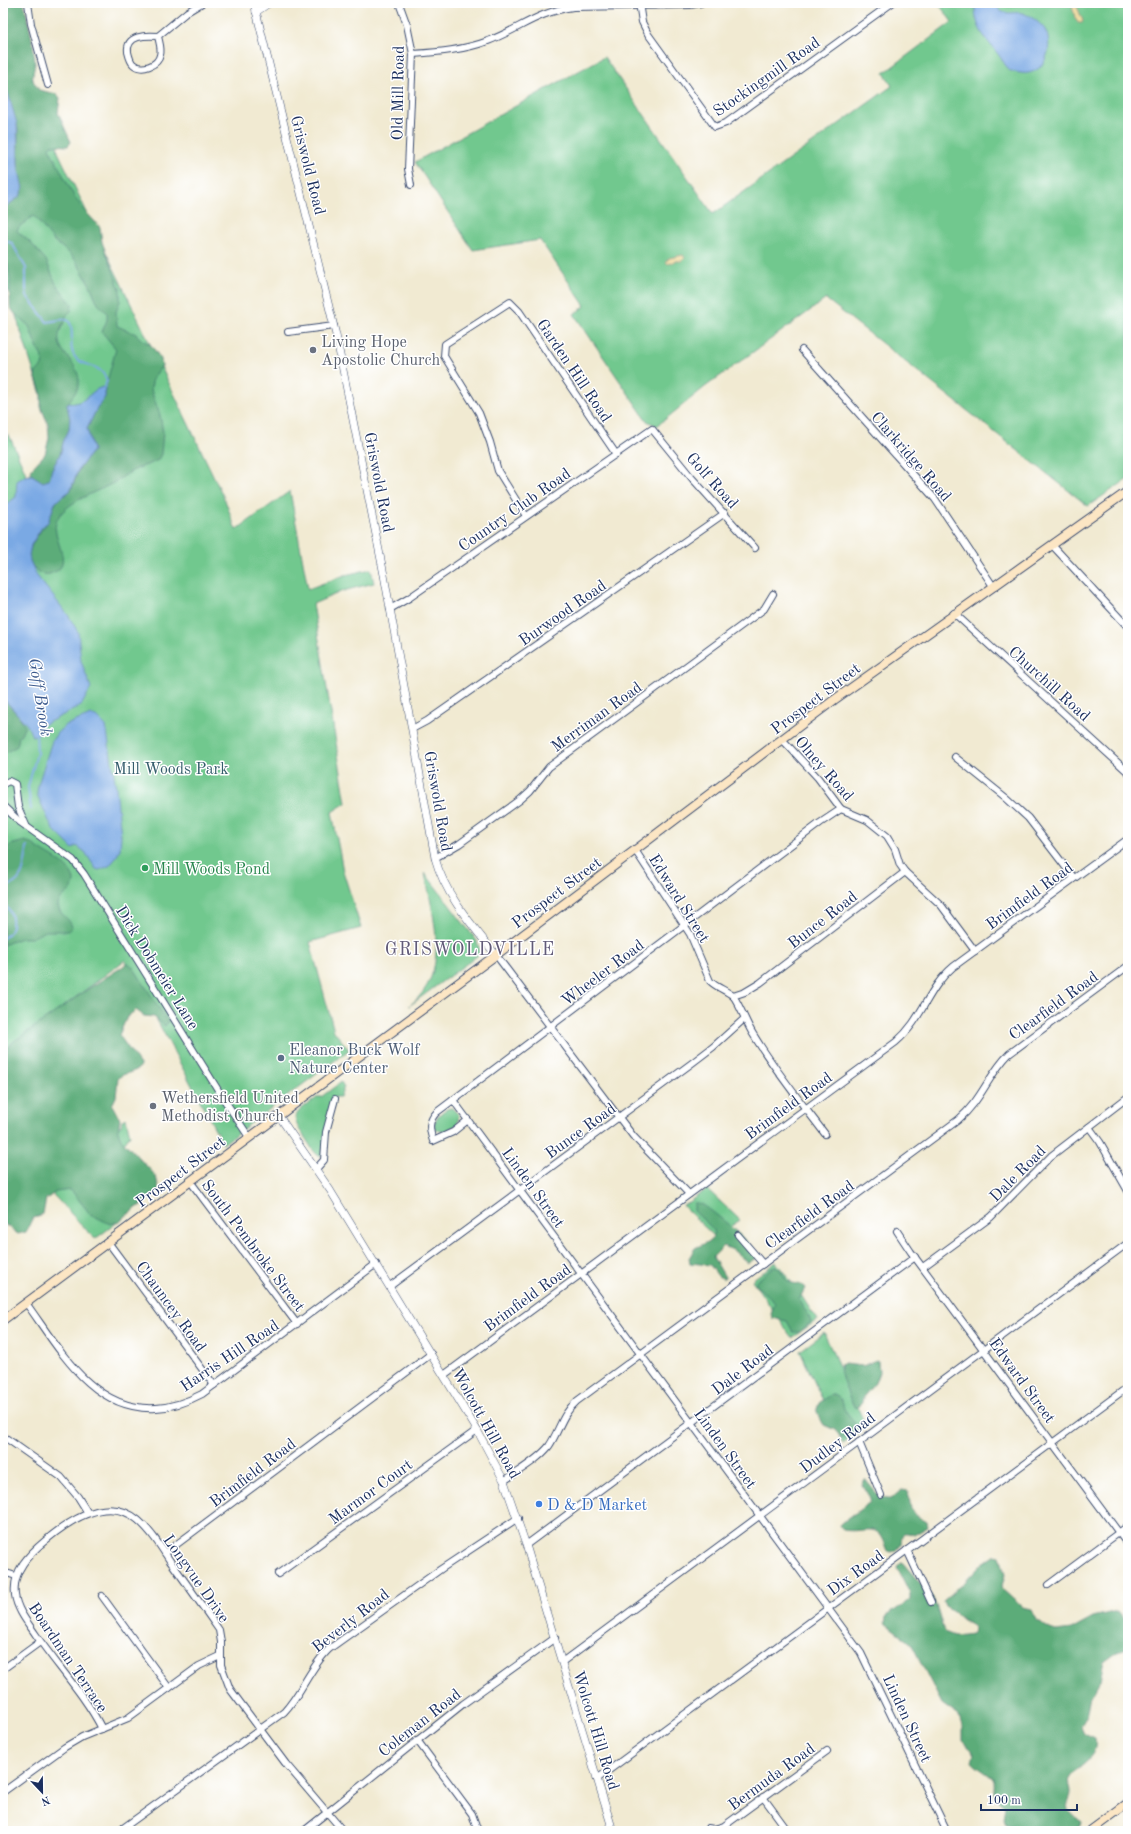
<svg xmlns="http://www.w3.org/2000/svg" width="1131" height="1834" font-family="'Old Standard TT',serif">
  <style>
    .green { fill: #71c88e; stroke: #467c76 }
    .forest { fill: #5cac79; stroke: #3c6e6c }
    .sand { fill: #eeda9e; stroke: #84847e }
    .water { fill: #7aa9e4; stroke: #4a6ca1 }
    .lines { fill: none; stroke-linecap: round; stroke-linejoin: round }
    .stream { stroke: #7aa9e4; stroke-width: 2 }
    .minor-casing { stroke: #3b4b6f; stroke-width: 8 }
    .tertiary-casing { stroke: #3b4b6f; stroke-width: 8 }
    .secondary-casing { stroke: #3b4b6f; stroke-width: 10 }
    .minor { stroke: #fff; stroke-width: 6 }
    .tertiary { stroke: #fff; stroke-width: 7 }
    .secondary { stroke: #fce6c4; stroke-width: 8 }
    .worship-dot { fill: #6b7280; stroke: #fff; stroke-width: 1.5 }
    .leisure-dot { fill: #2e9e5b; stroke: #fff; stroke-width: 1.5 }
    .service-dot { fill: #5c6f8a; stroke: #fff; stroke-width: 1.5 }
    .shop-dot { fill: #3f7fe0; stroke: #fff; stroke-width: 1.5 }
    .labels { text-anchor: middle; stroke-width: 3; stroke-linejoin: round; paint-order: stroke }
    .street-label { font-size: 16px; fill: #1b2f5e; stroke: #fff }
    .worship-label { font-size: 16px; fill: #5b616d; stroke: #fff; text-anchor: start }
    .park-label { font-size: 16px; fill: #355d6c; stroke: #fff }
    .leisure-label { font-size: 16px; fill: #27864d; stroke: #fff; text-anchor: start }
    .service-label { font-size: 16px; fill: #4e5e75; stroke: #fff; text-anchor: start }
    .shop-label { font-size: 16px; fill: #366cbe; stroke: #fff; text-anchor: start }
    .water-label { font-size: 17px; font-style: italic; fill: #3c5a8d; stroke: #fff }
    .quarter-label { font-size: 18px; letter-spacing: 1px; fill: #615b78; stroke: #fff }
  </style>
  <rect width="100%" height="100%" fill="#fff"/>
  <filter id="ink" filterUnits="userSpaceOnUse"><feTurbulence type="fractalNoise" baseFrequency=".025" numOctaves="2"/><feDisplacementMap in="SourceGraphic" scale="8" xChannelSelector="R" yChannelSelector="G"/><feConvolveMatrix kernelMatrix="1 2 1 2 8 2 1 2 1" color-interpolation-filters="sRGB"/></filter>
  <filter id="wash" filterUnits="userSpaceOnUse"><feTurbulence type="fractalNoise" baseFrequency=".012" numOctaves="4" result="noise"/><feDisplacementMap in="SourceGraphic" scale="16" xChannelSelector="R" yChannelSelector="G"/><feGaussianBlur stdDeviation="0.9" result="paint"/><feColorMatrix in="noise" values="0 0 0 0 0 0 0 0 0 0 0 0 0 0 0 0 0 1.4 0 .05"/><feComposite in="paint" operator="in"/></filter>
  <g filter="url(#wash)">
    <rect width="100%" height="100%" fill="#f1ead2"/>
    <!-- green -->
    <g class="green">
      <polygon points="3,3 22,3 34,86 35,89 50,97 58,152 225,500 236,530 290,491 308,589 345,575 371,569 374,583 343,591 313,604 346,803 332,812 343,871 361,928 310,942 334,1031 349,1050 223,1144 125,960 31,1031 154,1195 95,1239 20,1160 3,1165 3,437 9,435 27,476 62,461 3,275"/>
      <polygon points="938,3 1128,3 1128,479 1088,506 826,299 705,387 657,426 647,421 574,314 585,306 540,240 473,250 415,162 604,57 713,214 892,86 884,73 952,22"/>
      <path d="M425 873 477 941 480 951 477 956 409 1006C452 973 433 918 425 873Z"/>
      <path d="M341 1082 344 1087 340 1097H335L322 1156H319C313 1152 310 1145 306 1139 287 1114 296 1113 318 1097H321Z"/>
      <path d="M452 1108 459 1115 457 1125 444 1132 435 1129 434 1124C437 1116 444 1108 452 1108Z"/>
      <polygon points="126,1118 130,1135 124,1143 119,1139 116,1127 121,1126 122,1120"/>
      <polygon points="707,1189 740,1220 715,1237 683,1206"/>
      <polygon points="776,1262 801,1295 817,1320 792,1338 752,1280"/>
      <polygon points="824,1333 866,1426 843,1444 800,1351"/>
    </g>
    <!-- forest -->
    <g class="forest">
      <path d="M3 3H24L33 44 35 64 32 79 39 90 57 94 60 98 58 113 71 142 68 146 51 145 49 148 73 194 84 210 100 227 102 242 120 289V301L116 312 117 326 136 334 142 340 151 345 161 359 162 366 153 378 151 388 152 393 160 415 163 432 161 454 158 460C152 464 145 465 139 468 130 471 123 477 115 482 98 492 63 502 56 522 51 539 76 565 52 573 46 576 40 574 36 570 19 555 38 535 47 523 52 516 52 507 57 501 61 496 67 495 71 490 75 484 75 476 79 470 83 463 88 457 93 450L87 429 96 410 105 397 106 385 116 349 102 332 107 320V313L98 304 90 285 76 261 69 253 54 241 35 217 33 216 19 227 17 231 30 242 46 260 56 284 72 304 71 311 66 316V320C44 350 78 355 79 381 79 391 71 397 67 405L70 419 69 430 64 440 60 455 52 469 51 478 46 482C40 482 34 479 31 472L32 468 45 454 49 438 48 424 41 407V391L35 376 36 372 42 366 43 359 35 343 29 326 15 314 10 307V278L8 265 3 252V209L20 196 23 189 18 166V129L3 76Z"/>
      <polygon points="3,698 19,716 25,727 19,737 17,746 3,754"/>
      <path d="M25 841C33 843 37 848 44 852 54 858 79 871 73 886 70 894 60 895 58 905 60 917 69 916 72 927L68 931H46L31 938H21L3 945V853L10 845Z"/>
      <path d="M128 963 133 967 168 1022 165 1026 154 1017 144 1016 136 1010 127 1017 119 1035 141 1066C136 1073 125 1072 118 1078L116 1097 112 1105 120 1119 118 1131 121 1139 156 1176 159 1190 118 1222 110 1224 90 1214 71 1190 56 1192 46 1199 43 1214 32 1219 26 1232 18 1234 3 1223V1051L13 1042 91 987Z"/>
      <path d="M694 1203C698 1203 700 1203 703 1205 713 1211 757 1247 758 1257L748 1263 733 1250 724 1246 713 1257 725 1277 724 1279 718 1276 710 1265 690 1263 689 1258 695 1248 710 1241 715 1233 713 1229 694 1211Z"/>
      <path d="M775 1267C783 1269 782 1276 788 1281 793 1285 801 1282 805 1288L799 1300 808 1314 811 1322 800 1332H793L787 1321 772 1318 771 1314 775 1303 756 1285V1281C764 1277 767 1269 775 1267Z"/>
      <path d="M876 1360 878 1361 879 1372 875 1383 864 1396 861 1405 855 1408C850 1401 839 1374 840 1365L844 1364 863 1366Z"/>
      <path d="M831 1394C848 1400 839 1404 848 1415 851 1420 856 1423 859 1428L857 1431 845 1439 840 1436 835 1430 824 1425 816 1412 819 1403Z"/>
      <path d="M865 1479C869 1484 883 1504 892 1498 895 1496 898 1492 902 1490L908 1491 911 1509 917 1516 927 1522 928 1527 914 1535C901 1530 902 1534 901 1545L896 1551 891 1552 887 1550C879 1519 865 1534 843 1530L840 1525 842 1523 870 1502V1498L862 1485Z"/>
      <path d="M995 1555 1000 1556 1005 1574 1002 1586 1003 1590 1022 1607 1031 1609 1036 1620 1050 1629 1056 1631 1071 1629 1093 1617 1117 1611 1128 1625V1648L1115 1653 1104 1661 1100 1680 1089 1700 1086 1717 1081 1726 1084 1733 1095 1738C1099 1760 1077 1763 1068 1781 1069 1785 1071 1789 1071 1793 1071 1802 1063 1805 1071 1814 1074 1818 1079 1818 1081 1822L1080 1826C1068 1834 1048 1833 1036 1828L1026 1831 1005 1825 1003 1819 1005 1807 994 1797C993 1792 995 1786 994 1781 993 1776 977 1768 972 1762L974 1754 972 1749 962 1740V1726L959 1716 942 1704 911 1643 885 1623 886 1617 910 1599V1593L897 1568 898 1565 902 1562 933 1598 938 1611 944 1632 955 1636 972 1634 975 1629C972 1624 968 1624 964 1621 957 1615 953 1611 945 1607L943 1602 949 1597 957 1587 963 1584 983 1563Z"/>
    </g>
    <!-- sand -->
    <g class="sand">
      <polygon points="1076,4 1083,21 1082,23 1078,23 1075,18 1072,6"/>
      <polygon points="683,255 685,258 682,261 676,261 668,264 666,262 669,258"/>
    </g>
    <!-- water -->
    <g class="water">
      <path d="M975 3H997L999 10C1006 15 1013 12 1022 13 1029 15 1036 20 1041 25 1054 36 1050 66 1032 72 1025 75 1015 72 1008 70 995 43 974 37 975 3Z"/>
      <polygon points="3,76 17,124 18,166 23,189 20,196 3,209"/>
      <path d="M103 387 105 388V397L96 410 87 429 93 450 78 470 70 491 60 498 55 503 48 522 42 527 31 545 29 555 30 561 37 576 68 615 78 632 81 661 91 688 81 706 41 726 39 729 41 733 32 736 27 725 3 698V507L16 497 17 481 25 476 32 475 43 482 49 480 52 469 60 455 64 440 69 430 70 419 67 404C71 403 75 404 79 402 90 398 91 390 103 387Z"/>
      <polygon points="91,715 98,718 106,726 116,788 121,836 120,849 116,858 109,866 99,870 96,869 85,852 77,846 73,849 53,829 49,821 37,794 38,785 52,741 57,733 66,725"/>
    </g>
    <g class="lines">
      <!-- stream -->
      <g class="stream">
        <path d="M3 240 12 243 26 268V289L27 296 47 322 65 319 69 321C76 332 67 347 75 357 84 369 101 362 107 381L104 388"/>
        <polyline points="31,809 28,787 37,753 36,733"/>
        <path d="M3 886C24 887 25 863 27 847"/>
        <path d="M3 904C15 912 16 931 3 938"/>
      </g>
    </g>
  </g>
  <g filter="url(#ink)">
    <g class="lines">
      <!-- minor casing -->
      <g class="minor-casing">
        <g id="minor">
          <polyline points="28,3 31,24 48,85"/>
          <polyline points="399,3 407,25 413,54 408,169 411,185"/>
          <polyline points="639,3 642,22 648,34 715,127 726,123 892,3"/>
          <path d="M158 36C159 42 162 49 160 55 158 65 142 72 133 64 130 61 129 56 128 52 126 35 146 35 158 36L187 12 202 3"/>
          <path d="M413 54C439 52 464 50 488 41 520 29 537 12 573 7L690 5 701 3"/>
          <polyline points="288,332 334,326"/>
          <polyline points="802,350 935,499 993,586"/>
          <polyline points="3,419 3,423"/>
          <polyline points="526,516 498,471 490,442 479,413 444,356 445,344 510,302 519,311 616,454"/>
          <polyline points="1052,545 1128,627"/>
          <polyline points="390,609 409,598 652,429 691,477 755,548"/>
          <polyline points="954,613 1128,772"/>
          <polyline points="412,729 427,721 725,513"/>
          <polyline points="782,739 818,778 841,809 867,820 887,836 895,849 900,865 905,872 941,905 975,951"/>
          <polyline points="955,757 1005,797 1028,818 1074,878"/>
          <polyline points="3,784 9,781 15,784 18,807 26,825"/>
          <polyline points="3,806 20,822 73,860 84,874 223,1098 249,1137"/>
          <path d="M635 850 690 934 710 981C717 988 726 990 733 996 738 1001 747 1025 753 1034 774 1069 800 1101 825 1134"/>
          <polyline points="435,858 459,844 520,800 530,791 549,767 764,609 773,594"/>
          <polyline points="496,955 633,1136 689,1194"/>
          <polyline points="733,996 745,992 760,983 905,872"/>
          <polyline points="453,1100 861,1653 947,1831"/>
          <path d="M468 1120 453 1132 433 1141C429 1129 428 1121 437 1112L820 823 841 809"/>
          <polyline points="1089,1127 1100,1142 1128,1191"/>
          <polyline points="316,1169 324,1160 326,1132 335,1099"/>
          <polyline points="190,1181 297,1324"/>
          <polyline points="897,1231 911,1252 1128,1545"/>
          <polyline points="738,1235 763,1264"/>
          <polyline points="108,1242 214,1385"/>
          <polyline points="923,1267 991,1217 1051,1156 1128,1097"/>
          <polyline points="390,1286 692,1063 713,1047 744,1019"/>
          <path d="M26 1303C59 1348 92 1412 156 1408 173 1407 187 1402 202 1394L376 1264"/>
          <path d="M444 1375 896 1042C923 1019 927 989 953 967L1128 839"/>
          <polyline points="3,1436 61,1477 78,1497 88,1513"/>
          <polyline points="859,1442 881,1495"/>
          <path d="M504 1481C519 1470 538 1460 549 1446 560 1430 561 1415 577 1401L958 1120C982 1100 988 1075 1009 1054L1128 966"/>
          <polyline points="526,1545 915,1257"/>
          <polyline points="907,1550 931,1602"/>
          <polyline points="165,1553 431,1354"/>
          <polyline points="3,1572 16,1576"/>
          <polyline points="278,1574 477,1430"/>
          <polyline points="1048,1585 1128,1526"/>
          <polyline points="102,1596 169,1688"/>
          <polyline points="562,1662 1128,1243"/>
          <polyline points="3,1669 40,1642"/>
          <path d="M102 1729C85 1695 57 1666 36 1635 28 1623 17 1610 15 1595 12 1571 29 1554 46 1540 71 1519 109 1495 138 1520 151 1531 161 1547 170 1561 187 1584 203 1607 219 1630L221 1642V1665L230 1689 286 1764 343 1831"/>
          <polyline points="417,1740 472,1814 478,1831"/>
          <polyline points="597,1779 1128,1387"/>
          <polyline points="3,1792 65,1747 82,1737 128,1718 199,1666 220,1656"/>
          <polyline points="763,1797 788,1831"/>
          <polyline points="708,1828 714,1829 724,1826 827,1751"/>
          <path d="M119 1831 284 1712C302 1693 310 1667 329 1649L441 1569 518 1518"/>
          <polyline points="304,1831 463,1704 555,1638"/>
        </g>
      </g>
      <!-- tertiary casing -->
      <g class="tertiary-casing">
        <g id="tertiary">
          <path d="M254 3 336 335 384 575 435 858C445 895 472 925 496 955"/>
          <polyline points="256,12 269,3"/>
          <polyline points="279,1116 330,1190 477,1430 504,1481 526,1545 613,1831"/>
        </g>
      </g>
      <!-- secondary casing -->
      <g class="secondary-casing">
        <g id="secondary">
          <polyline points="3,1320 496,955 834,700 1128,491"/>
          <polyline points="1090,1831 1128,1803"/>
        </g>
      </g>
      <!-- minor -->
      <use href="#minor" class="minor"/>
      <!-- tertiary -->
      <use href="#tertiary" class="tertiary"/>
      <!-- secondary -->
      <use href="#secondary" class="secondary"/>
    </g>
  </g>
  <!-- markers -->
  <g class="worship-dot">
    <circle cx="313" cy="350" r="4"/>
    <circle cx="153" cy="1106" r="4"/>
  </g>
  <circle class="leisure-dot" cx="145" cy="868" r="4"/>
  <circle class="service-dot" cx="281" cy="1058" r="4"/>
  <circle class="shop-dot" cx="539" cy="1504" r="4"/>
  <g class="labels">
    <!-- street labels -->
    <g class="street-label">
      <text transform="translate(766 76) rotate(-35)" y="6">Stockingmill Road</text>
      <text transform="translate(397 93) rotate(-89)" y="6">Old Mill Road</text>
      <text transform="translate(309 165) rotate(76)" y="6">Griswold Road</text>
      <text transform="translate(575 370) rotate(56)" y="6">Garden Hill Road</text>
      <text transform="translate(912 456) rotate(49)" y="6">Clarkridge Road</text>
      <text transform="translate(713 480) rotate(48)" y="6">Golf Road</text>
      <text transform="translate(380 482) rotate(79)" y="6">Griswold Road</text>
      <text transform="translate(514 509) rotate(-35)" y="6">Country Club Road</text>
      <text transform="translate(562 612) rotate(-35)" y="6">Burwood Road</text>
      <text transform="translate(1050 683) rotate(42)" y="6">Churchill Road</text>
      <text transform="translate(815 698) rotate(-37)" y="6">Prospect Street</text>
      <text transform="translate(596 716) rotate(-36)" y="6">Merriman Road</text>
      <text transform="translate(825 768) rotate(49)" y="6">Olney Road</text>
      <text transform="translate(439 801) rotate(80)" y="6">Griswold Road</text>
      <text transform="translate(556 892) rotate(-37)" y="6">Prospect Street</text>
      <text transform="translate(1029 895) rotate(-36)" y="6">Brimfield Road</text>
      <text transform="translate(680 898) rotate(58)" y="6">Edward Street</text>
      <text transform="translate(822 919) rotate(-38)" y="6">Bunce Road</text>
      <text transform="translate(158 967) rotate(58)" y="6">Dick Dobmeier Lane</text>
      <text transform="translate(602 972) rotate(-37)" y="6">Wheeler Road</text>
      <text transform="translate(1053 1005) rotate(-36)" y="6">Clearfield Road</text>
      <text transform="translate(788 1105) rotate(-36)" y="6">Brimfield Road</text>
      <text transform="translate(580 1130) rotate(-36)" y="6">Bunce Road</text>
      <text transform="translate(180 1171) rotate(-37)" y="6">Prospect Street</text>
      <text transform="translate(1017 1173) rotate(-45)" y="6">Dale Road</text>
      <text transform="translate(534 1187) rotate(54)" y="6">Linden Street</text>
      <text transform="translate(809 1214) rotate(-36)" y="6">Clearfield Road</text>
      <text transform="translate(254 1245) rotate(53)" y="6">South Pembroke Street</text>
      <text transform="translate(527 1297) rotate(-36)" y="6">Brimfield Road</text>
      <text transform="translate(172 1306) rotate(54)" y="6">Chauncey Road</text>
      <text transform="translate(229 1355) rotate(-34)" y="6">Harris Hill Road</text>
      <text transform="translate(742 1369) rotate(-37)" y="6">Dale Road</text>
      <text transform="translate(1023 1380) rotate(54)" y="6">Edward Street</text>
      <text transform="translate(487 1423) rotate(61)" y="6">Wolcott Hill Road</text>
      <text transform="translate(837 1442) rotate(-37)" y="6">Dudley Road</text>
      <text transform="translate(726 1448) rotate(54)" y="6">Linden Street</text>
      <text transform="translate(252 1472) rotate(-37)" y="6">Brimfield Road</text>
      <text transform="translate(370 1491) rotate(-36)" y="6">Marmor Court</text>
      <text transform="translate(855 1572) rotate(-36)" y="6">Dix Road</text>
      <text transform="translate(197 1578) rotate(55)" y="6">Longvue Drive</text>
      <text transform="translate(350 1620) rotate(-38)" y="6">Beverly Road</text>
      <text transform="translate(69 1657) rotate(56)" y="6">Boardman Terrace</text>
      <text transform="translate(908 1718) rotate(65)" y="6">Linden Street</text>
      <text transform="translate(419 1722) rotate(-38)" y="6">Coleman Road</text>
      <text transform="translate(597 1730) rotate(73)" y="6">Wolcott Hill Road</text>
      <text transform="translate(771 1776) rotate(-36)" y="6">Bermuda Road</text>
    </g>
    <!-- worship labels -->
    <g class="worship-label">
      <text x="321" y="347">Living Hope<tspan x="321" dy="18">Apostolic Church</tspan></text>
      <text x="161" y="1103">Wethersfield United<tspan x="161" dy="18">Methodist Church</tspan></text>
    </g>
    <!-- park labels -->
    <g class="park-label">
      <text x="171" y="774">Mill Woods Park</text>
    </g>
    <!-- leisure labels -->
    <g class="leisure-label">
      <text x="153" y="874">Mill Woods Pond</text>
    </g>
    <!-- service labels -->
    <g class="service-label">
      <text x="289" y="1055">Eleanor Buck Wolf<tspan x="289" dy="18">Nature Center</tspan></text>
    </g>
    <!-- shop labels -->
    <g class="shop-label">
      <text x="547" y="1510">D &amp; D Market</text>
    </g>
    <!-- water labels -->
    <g class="water-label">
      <text transform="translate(41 697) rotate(81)" y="6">Goff Brook</text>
    </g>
    <!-- quarter labels -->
    <g class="quarter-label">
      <text x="470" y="955">GRISWOLDVILLE</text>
    </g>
  </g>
  <!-- margin -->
  <rect width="1131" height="1834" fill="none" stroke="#fff" stroke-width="16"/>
  <!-- north arrow -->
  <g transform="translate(42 1792) rotate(158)" stroke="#ffffff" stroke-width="3" paint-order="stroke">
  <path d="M0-3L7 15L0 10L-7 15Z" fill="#1b2f5e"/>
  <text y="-6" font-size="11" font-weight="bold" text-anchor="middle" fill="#1b2f5e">N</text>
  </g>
  <!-- scale -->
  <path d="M981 1804v6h96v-6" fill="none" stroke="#1b2f5e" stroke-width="2"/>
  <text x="987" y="1804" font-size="12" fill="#1b2f5e" stroke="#ffffff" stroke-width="3" paint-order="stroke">100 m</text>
</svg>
